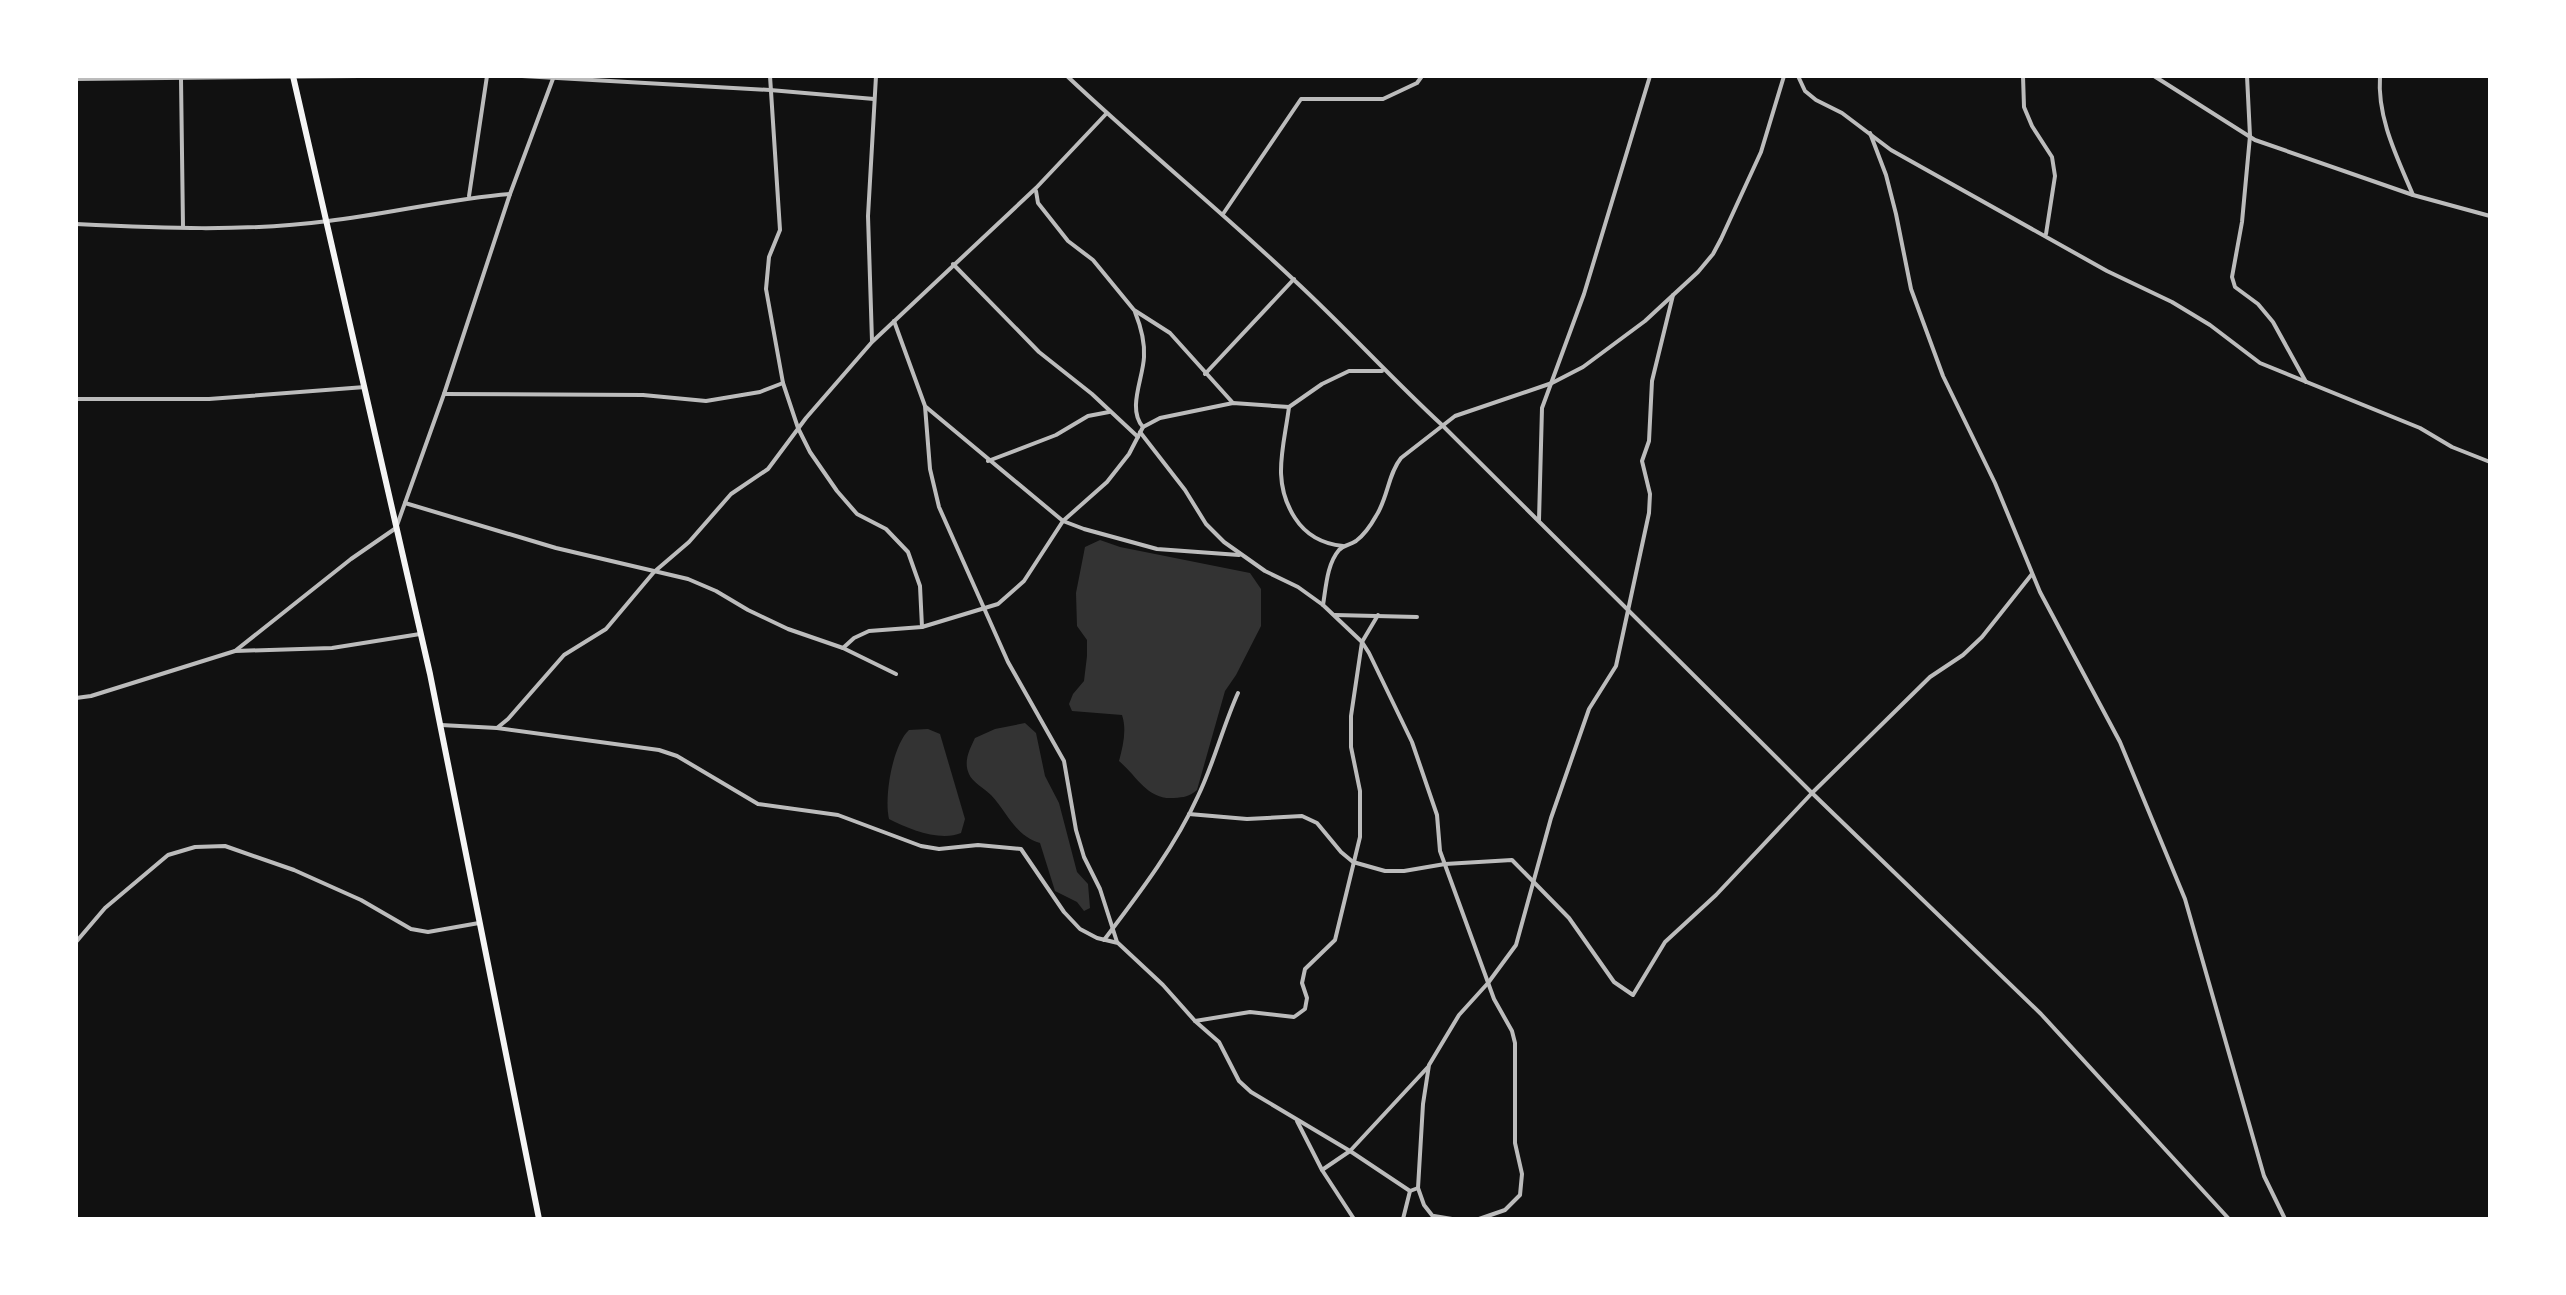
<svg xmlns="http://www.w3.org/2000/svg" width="2566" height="1295" font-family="'Varela Round',sans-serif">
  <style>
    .water { fill: #333 }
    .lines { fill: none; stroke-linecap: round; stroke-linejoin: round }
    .minor { stroke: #bcbcbc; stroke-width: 4 }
    .secondary { stroke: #f5f5f5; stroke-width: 6 }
  </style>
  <rect width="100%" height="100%" fill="#111"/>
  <!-- water -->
  <g class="water">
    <path d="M1100 540 1120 547 1250 573 1261 589V626L1236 675 1225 691 1197 790C1189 797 1184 797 1174 798 1147 800 1138 777 1119 761 1123 746 1127 730 1122 715L1072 711 1069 704 1073 694 1084 681 1087 656V640L1077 626 1076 593 1085 547Z"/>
    <path d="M1025 723 1036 733 1045 776 1059 803 1077 872 1088 884 1090 908 1084 911 1077 902 1055 891 1040 843C1015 836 1008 813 991 795 985 789 972 782 969 774 963 761 970 749 975 738L995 729Z"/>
    <path d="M928 729 940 734 965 819 961 833C940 842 909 829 889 819 884 798 892 746 909 730Z"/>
  </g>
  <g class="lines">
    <!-- minor -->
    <g class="minor">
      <polyline points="522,76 770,90 874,99"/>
      <polyline points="770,76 780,230 769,257 766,289 783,383 798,428 810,452 837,491 857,514 886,529 908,552 920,586 922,627"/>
      <path d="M1067 76C1141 146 1220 210 1294 280 1345 327 1391 378 1442 425L1812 793 2041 1014 2229 1219"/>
      <polyline points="1798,76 1805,91 1816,100 1842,113 1891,150 2107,271 2172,302 2210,325 2260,363 2420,428 2452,447 2490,462"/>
      <polyline points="2023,76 2024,107 2032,126 2052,157 2055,176 2046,234"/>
      <polyline points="2154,76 2255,140 2413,195 2490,216"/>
      <polyline points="2247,76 2250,136 2242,222 2232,277 2235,287 2258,304 2273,322 2306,382"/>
      <path d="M2380 76C2377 118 2397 157 2413 195"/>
      <polyline points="76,79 359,76"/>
      <polyline points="181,79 183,227"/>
      <polyline points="1870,133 1886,175 1896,214 1911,289 1943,376 1995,483 2040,592 2120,742 2185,899 2264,1176 2285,1219"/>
      <polyline points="1036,191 1038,203 1068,241 1093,260 1134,310 1170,333 1233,403"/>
      <polyline points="469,196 487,76"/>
      <polyline points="1223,214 1301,99 1383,99 1417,83 1422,76"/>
      <path d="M76 224C159 228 245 232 328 221 389 214 448 199 510 194"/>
      <polyline points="953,264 1039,352 1092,394 1138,437"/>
      <path d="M1135 312C1141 327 1145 341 1144 357 1143 379 1127 409 1143 427"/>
      <polyline points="894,321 925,406 930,469 939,507 1008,662 1064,761 1076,830 1084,857 1100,889 1117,942"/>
      <polyline points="872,341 868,216 876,76"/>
      <polyline points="1205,374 1294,279"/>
      <polyline points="444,394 643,395 706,401 760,392 783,383"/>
      <polyline points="76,399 209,399 365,387"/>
      <polyline points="926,407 1063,521 1084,529 1157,549 1239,555"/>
      <path d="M1289 407C1284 447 1271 481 1295 518 1306 535 1323 544 1343 546"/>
      <polyline points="1140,432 1185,490 1206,524 1224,542 1265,571 1298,587 1323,605 1362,642 1369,653 1412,742 1437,815 1440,851 1494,999 1512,1031 1515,1043 1515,1143 1522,1174 1520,1195 1505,1210 1479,1219"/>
      <polyline points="988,461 1056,435 1088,416 1109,412"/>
      <polyline points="405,503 556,548 688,579 716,591 748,610 788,629 843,648 896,674"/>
      <polyline points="1539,520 1542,408 1584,294 1650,76"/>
      <path d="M1323 605C1326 587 1327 564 1339 550 1344 545 1350 545 1356 541 1364 535 1371 525 1376 516 1388 498 1388 474 1401 458L1455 416 1552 383 1583 367 1645 321 1698 272 1713 254 1721 239 1761 152 1784 76"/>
      <polyline points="1335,615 1417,617"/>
      <polyline points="843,648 854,638 869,631 922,627 998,604 1024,581 1063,521 1107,482 1129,454 1143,427 1160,418 1233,403 1289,407 1322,384 1349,371 1382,371"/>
      <polyline points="235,651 351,559 396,528 444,394 510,194 554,76"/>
      <polyline points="76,698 91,696 235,651 332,648 420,634"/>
      <polyline points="441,725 497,728 659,750 677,756 758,804 838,815 921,846 939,849 978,845 1021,849 1064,912 1080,929 1097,938 1118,943 1163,985 1195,1021 1219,1042 1239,1081 1251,1092 1350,1151 1410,1191"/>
      <polyline points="497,728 508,719 564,655 606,629 654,572 689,542 731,494 768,469 806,418 872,342 1036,188 1106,114"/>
      <polyline points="1189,814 1247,819 1302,816 1317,823 1341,852 1353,862 1385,871 1404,871 1445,864 1512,860 1569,918 1614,982 1633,995 1665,942 1716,895 1812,793 1930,677 1963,655 1982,637 2032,574"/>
      <path d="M1104 940C1138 895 1175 847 1198 796 1214 763 1223 726 1238 693"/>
      <polyline points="76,942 105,908 168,855 195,847 225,846 294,870 361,900 411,929 428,932 479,923"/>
      <polyline points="1195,1021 1250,1012 1294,1017 1305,1009 1307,998 1302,983 1305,969 1335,940 1360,837 1360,791 1351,747 1351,716 1362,642 1378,615"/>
      <polyline points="1297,1121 1322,1170 1354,1219"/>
      <polyline points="1322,1170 1350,1151 1428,1067"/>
      <polyline points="1434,1216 1452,1219"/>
      <polyline points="1403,1219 1410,1191 1418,1188"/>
      <polyline points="1435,1219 1424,1205 1418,1188 1423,1104 1429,1065 1459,1015 1488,983 1516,945 1551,818 1589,709 1616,666 1649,513 1650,494 1642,461 1649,441 1652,381 1673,295"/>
    </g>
    <!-- secondary -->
    <polyline class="secondary" points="293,76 430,674 539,1219"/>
  </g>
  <!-- border -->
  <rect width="2566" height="1295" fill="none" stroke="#ffffff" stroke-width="156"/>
</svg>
